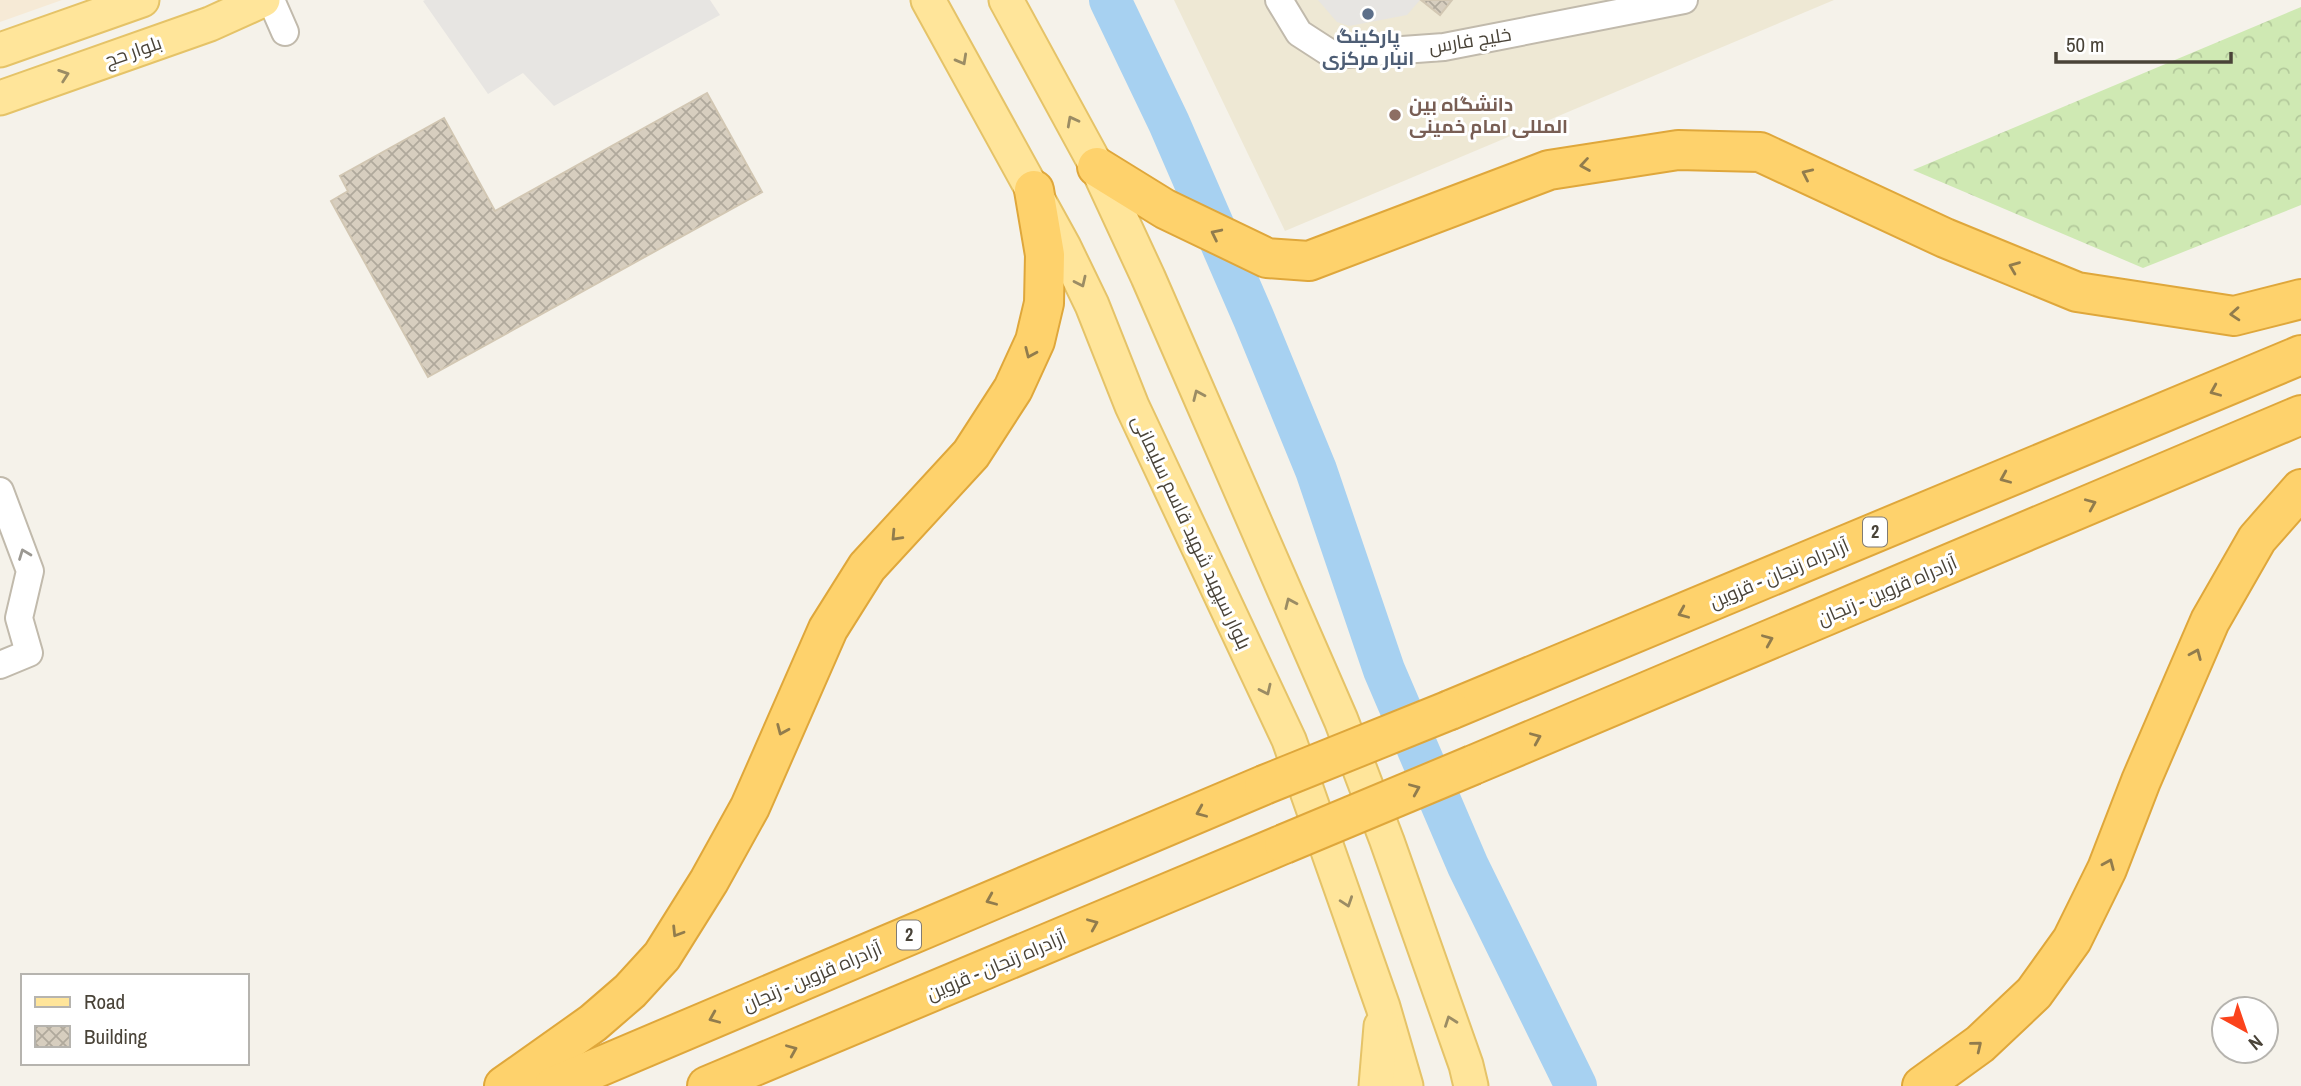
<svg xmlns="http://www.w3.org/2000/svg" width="2301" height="1086" font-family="'Archivo Narrow',Cairo,sans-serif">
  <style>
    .commercial { fill: #f6ead6 }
    .education { fill: #eee8d4 }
    .forest { fill: url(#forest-crowns) }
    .parking { fill: #e7e5e2 }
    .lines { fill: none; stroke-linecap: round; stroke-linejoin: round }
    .river { stroke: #a7d1f1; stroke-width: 42 }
    .building { fill: url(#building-cross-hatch); stroke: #d2c7b3; stroke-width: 2 }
    .minor-casing { stroke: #c1baac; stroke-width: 30 }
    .major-casing { stroke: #e5c368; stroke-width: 37 }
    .highway-casing { stroke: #dfa73b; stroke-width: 42 }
    .minor { stroke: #fff; stroke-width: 26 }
    .major { stroke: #ffe59a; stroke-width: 33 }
    .highway { stroke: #fed26c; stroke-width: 38 }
    .highway-bridge-casing { stroke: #dfa73b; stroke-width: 42; stroke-linecap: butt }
    .highway-bridge { stroke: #fed26c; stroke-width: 38 }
    .oneway { stroke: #9b8c64 }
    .oneway2 { stroke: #917c4d }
    .oneway3 { stroke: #9b9892 }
    .service-dot { fill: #5c6f8a; stroke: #fff; stroke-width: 2.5 }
    .education-dot { fill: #8d6e63; stroke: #fff; stroke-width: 2.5 }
    .labels { text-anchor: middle; stroke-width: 6; stroke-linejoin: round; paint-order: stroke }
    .shield { fill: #fff; stroke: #807b74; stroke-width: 2 }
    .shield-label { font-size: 18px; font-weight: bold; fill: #494338 }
    .service-label { font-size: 19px; font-weight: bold; fill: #4e5e75; stroke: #fff }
    .street-label { font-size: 19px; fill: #494338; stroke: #fff }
    .education-label { font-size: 19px; font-weight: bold; fill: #785e54; stroke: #fff; text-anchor: start }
  </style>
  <defs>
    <pattern id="forest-crowns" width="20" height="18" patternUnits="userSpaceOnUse" patternTransform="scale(1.75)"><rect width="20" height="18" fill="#cfe9b3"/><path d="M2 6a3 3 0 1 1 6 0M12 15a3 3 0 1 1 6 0" fill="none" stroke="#b3c99b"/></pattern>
    <pattern id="building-cross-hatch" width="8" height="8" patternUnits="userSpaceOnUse" patternTransform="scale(1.75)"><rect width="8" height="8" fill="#d7cebf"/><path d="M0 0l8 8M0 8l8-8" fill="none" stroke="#b0a99c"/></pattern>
  </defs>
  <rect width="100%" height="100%" fill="#f5f2ea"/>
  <!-- commercial -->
  <polygon class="commercial" points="0,0 62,0 0,22"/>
  <!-- education -->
  <polygon class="education" points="1174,0 1834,0 1285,231"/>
  <!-- forest -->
  <polygon class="forest" points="2301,7 2301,205 2143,268 1913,170"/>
  <!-- parking -->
  <g class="parking">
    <polygon points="425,0 710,0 720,15 554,106 523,73 488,94 423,1"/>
    <polygon points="1318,0 1420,0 1407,15 1349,26 1337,22"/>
  </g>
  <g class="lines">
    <!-- river -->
    <polyline class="river" points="1110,0 1169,123 1254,319 1316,470 1384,670 1468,866 1576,1086"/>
  </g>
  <!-- building -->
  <g class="building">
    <polygon points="1421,0 1452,0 1440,15"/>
    <polygon points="707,93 762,192 428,377 331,201 348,191 340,176 444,118 495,211"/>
  </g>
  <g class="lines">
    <!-- minor casing -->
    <g class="minor-casing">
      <g id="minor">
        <polyline points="271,0 285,32"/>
        <polyline points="1279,0 1299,33 1333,55 1444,47 1684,0"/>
        <polyline points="0,491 30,571 19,618 29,653 0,665"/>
      </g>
    </g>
    <!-- major casing -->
    <g class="major-casing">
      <g id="major">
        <polyline points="928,0 1064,247 1092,305 1132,406 1289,740 1383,1007 1406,1086"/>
        <polyline points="1006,0 1097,167 1148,277 1341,720 1387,841 1466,1065 1471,1086"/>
        <polyline points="0,50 142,0"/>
        <polyline points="0,98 210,24 263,0"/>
        <polyline points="1376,1086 1381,1026"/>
      </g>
    </g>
    <!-- highway casing -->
    <g class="highway-casing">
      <g id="highway">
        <polyline points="1097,167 1165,209 1267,258 1309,261 1549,170 1678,150 1760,152 1945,238 2077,292 2234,316 2301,299"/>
        <polyline points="1450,710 2301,355"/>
        <polyline points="1473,765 2301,415"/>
        <polyline points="504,1086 593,1023 630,991 662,956 709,881 750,807 828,629 867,567 971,454 1013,389 1035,341 1044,303 1045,255 1034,190"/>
        <polyline points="554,1086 1264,785"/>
        <polyline points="707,1086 1284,844"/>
        <polyline points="1922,1086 1980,1044 2034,993 2072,940 2107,869 2141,781 2210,621 2257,539 2301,489"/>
      </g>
    </g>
    <!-- minor -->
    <use href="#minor" class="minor"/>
    <!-- major -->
    <use href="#major" class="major"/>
    <!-- highway -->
    <use href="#highway" class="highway"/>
    <!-- highway-bridge casing -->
    <g class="highway-bridge-casing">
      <g id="highway-bridge">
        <polyline points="1264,785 1450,710"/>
        <polyline points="1284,844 1473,765"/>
      </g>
    </g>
    <!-- highway-bridge -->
    <use href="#highway-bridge" class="highway-bridge"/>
  </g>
  <!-- one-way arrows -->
  <defs><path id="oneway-chevron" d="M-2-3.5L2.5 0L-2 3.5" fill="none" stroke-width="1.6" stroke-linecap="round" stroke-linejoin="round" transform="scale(1.75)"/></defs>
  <g class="oneway">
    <use href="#oneway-chevron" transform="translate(962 60) rotate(61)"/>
    <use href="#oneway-chevron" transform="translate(64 75) rotate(-19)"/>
    <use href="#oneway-chevron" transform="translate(1072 121) rotate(-118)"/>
    <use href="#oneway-chevron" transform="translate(1081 282) rotate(65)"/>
    <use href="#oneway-chevron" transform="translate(1198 395) rotate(-114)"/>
    <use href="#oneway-chevron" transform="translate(1290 603) rotate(-114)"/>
    <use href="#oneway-chevron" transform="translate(1266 690) rotate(65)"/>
    <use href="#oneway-chevron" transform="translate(1347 902) rotate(71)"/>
    <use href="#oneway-chevron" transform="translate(1450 1021) rotate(-110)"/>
  </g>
  <g class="oneway2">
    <use href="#oneway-chevron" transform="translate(1585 165) rotate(171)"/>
    <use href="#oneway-chevron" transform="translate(1807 174) rotate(-155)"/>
    <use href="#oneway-chevron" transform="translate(1216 234) rotate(-154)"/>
    <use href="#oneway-chevron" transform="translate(2014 267) rotate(-158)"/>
    <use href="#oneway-chevron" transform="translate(2235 314) rotate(176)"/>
    <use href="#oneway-chevron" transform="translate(1030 353) rotate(114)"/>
    <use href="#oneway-chevron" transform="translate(2215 391) rotate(157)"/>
    <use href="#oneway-chevron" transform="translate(2005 478) rotate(157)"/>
    <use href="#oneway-chevron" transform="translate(2091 504) rotate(-23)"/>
    <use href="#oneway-chevron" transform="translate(896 536) rotate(133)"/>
    <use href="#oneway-chevron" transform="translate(1683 613) rotate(157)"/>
    <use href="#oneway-chevron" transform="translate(1768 640) rotate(-23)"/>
    <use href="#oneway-chevron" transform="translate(2196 654) rotate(-67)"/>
    <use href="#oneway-chevron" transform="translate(782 730) rotate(113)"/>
    <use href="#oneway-chevron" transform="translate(1536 738) rotate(-23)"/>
    <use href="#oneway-chevron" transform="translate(1415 789) rotate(-23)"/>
    <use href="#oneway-chevron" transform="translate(1201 812) rotate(157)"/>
    <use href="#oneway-chevron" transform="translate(2109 864) rotate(-67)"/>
    <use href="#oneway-chevron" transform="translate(991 900) rotate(157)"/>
    <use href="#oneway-chevron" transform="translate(1093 924) rotate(-23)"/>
    <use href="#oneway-chevron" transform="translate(677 932) rotate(122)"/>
    <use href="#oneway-chevron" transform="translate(714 1018) rotate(157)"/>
    <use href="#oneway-chevron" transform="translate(1977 1046) rotate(-39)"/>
    <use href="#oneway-chevron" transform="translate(792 1050) rotate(-23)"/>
  </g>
  <use class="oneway3" href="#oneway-chevron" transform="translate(24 554) rotate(-111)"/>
  <!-- markers -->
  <circle class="service-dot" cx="1368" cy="14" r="7"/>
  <circle class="education-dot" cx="1395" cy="115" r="7"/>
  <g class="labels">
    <!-- shield labels -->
    <g class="shield">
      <rect x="1863" y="517.5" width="24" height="29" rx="5"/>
      <rect x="897" y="920.5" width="24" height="29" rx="5"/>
    </g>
    <g class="shield-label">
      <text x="1875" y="538">2</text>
      <text x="909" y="941">2</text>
    </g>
    <!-- service labels -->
    <g class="service-label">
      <text x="1368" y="43">پارکینگ<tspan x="1368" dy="22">انبار مرکزی</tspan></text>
    </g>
    <!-- street labels -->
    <g class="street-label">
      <text transform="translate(1470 40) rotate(-9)" y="7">خلیج فارس</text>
      <text transform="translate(133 51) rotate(-19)" y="7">بلوار حج</text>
      <text transform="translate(1192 532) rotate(65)" y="7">بلوار سپهبد شهید قاسم سلیمانی</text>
      <text transform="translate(1779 573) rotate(-23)" y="7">آزادراه زنجان - قزوین</text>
      <text transform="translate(1887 590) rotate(-23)" y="7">آزادراه قزوین - زنجان</text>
      <text transform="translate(996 965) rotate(-23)" y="7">آزادراه زنجان - قزوین</text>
      <text transform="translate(812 976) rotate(-23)" y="7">آزادراه قزوین - زنجان</text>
    </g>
    <!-- education labels -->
    <g class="education-label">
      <text x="1409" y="111">دانشگاه بین<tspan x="1409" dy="22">المللی امام خمینی</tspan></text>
    </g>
  </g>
  <!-- legend -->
  <rect x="21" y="974" width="228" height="91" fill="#ffffff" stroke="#b6b4af" stroke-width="2"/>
  <rect x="35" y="997" width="35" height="10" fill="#ffe59a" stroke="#b6b4af" stroke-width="2"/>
  <text x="84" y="1009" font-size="21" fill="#494338">Road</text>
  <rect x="35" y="1026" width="35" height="21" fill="url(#building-cross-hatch)" stroke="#b6b4af" stroke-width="2"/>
  <text x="84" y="1044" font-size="21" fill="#494338">Building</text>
  <!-- north arrow -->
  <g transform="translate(2245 1030) rotate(140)"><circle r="33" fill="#ffffff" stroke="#b6b4af" stroke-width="2"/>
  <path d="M0-5L12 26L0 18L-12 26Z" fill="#fb431c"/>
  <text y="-10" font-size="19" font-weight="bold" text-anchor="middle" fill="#494338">N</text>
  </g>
  <!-- scale -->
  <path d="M2056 52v10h175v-10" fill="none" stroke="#494338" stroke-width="3.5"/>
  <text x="2066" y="52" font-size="21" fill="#494338" stroke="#ffffff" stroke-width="5" paint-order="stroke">50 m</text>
</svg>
